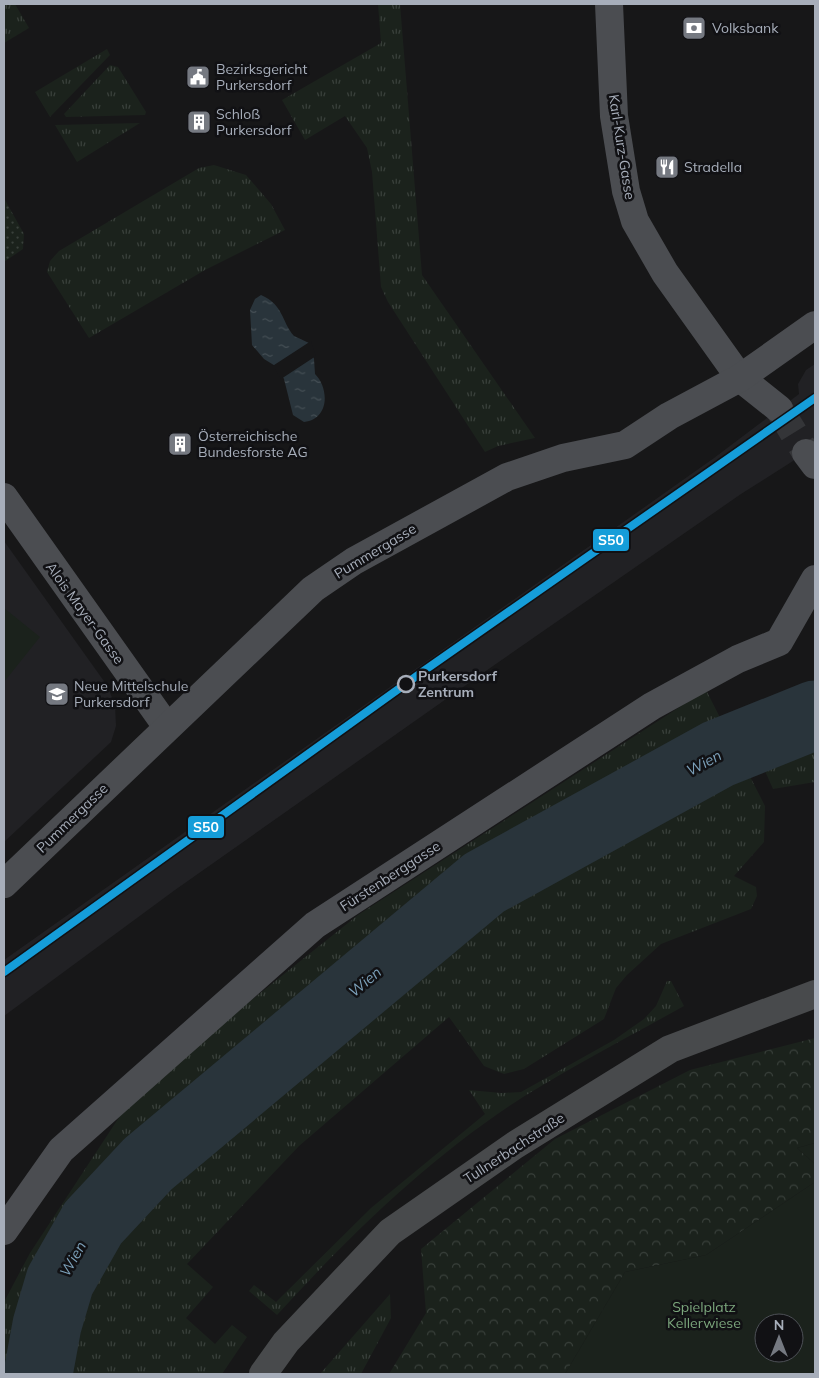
<svg xmlns="http://www.w3.org/2000/svg" width="819" height="1378" font-family="Mulish,sans-serif">
  <style>
    .built { fill: #212124 }
    .grass { fill: url(#grass-tufts) }
    .forest { fill: url(#forest-crowns) }
    .park { fill: #1b221c; fill-rule: evenodd }
    .garden { fill: url(#garden-dots) }
    .water { fill: url(#water-ripples) }
    .pier { fill: #171718 }
    .lines { fill: none; stroke-linecap: round; stroke-linejoin: round }
    .river { stroke: #29343b; stroke-width: 69 }
    .street-tunnel { stroke: #343538; stroke-width: 28; stroke-dasharray: 28 14; stroke-linecap: butt }
    .street { stroke: #4b4d51; stroke-width: 28 }
    .primary { stroke: #484a4c; stroke-width: 28 }
    .rail-1-casing { stroke: #111114; stroke-width: 11 }
    .rail-1 { stroke: #159dd9; stroke-width: 8 }
    .stop-dot { fill: #111114; stroke: #a7aeba; stroke-width: 2.5 }
    .labels { text-anchor: middle; stroke-width: 5; stroke-linejoin: round; paint-order: stroke }
    .poi-label { font-size: 14px; fill: #a7aeba; stroke: #111114; text-anchor: start }
    .street-label { font-size: 14px; fill: #a7aeba; stroke: #111114 }
    .stop-label { font-size: 14px; font-weight: bold; fill: #a7aeba; stroke: #111114; text-anchor: start }
    .park-label { font-size: 14px; fill: #7ca77d; stroke: #111114 }
    .water-label { font-size: 15px; font-style: italic; fill: #7b9fb8; stroke: #111114 }
    .line-badge { stroke: #111114; stroke-width: 2 }
    .badge-label { font-size: 14px; text-anchor: middle; font-weight: bold; fill: #fff }
  </style>
  <defs>
    <pattern id="grass-tufts" width="24" height="20" patternUnits="userSpaceOnUse" patternTransform="scale(1.25)"><rect width="24" height="20" fill="#1b221c"/><path d="M3 7l-1-3M5 7V3M7 7l1-3M15 17l-1-3M17 17v-4M19 17l1-3" fill="none" stroke="#39403b"/></pattern>
    <pattern id="forest-crowns" width="20" height="18" patternUnits="userSpaceOnUse" patternTransform="scale(1.25)"><rect width="20" height="18" fill="#1b221c"/><path d="M2 6a3 3 0 1 1 6 0M12 15a3 3 0 1 1 6 0" fill="none" stroke="#39403b"/></pattern>
    <pattern id="garden-dots" width="8" height="8" patternUnits="userSpaceOnUse" patternTransform="scale(1.25)"><rect width="8" height="8" fill="#1b221c"/><path d="M2 2h.1M6 6h.1" fill="none" stroke="#39403b" stroke-width="1.8" stroke-linecap="round"/></pattern>
    <pattern id="water-ripples" width="26" height="14" patternUnits="userSpaceOnUse" patternTransform="scale(1.25)"><rect width="26" height="14" fill="#29343b"/><path d="M2 4q2-2 4 0t4 0M15 11q2-2 4 0t4 0" fill="none" stroke="#454f55"/></pattern>
  </defs>
  <rect width="100%" height="100%" fill="#171718"/>
  <!-- built -->
  <g class="built">
    <polygon points="815,364 815,447 741,494 493,666 175,890 4,1016 4,960 714,458 799,394 798,384 806,370"/>
    <polygon points="4,541 106,684 115,704 116,726 111,742 4,842"/>
  </g>
  <!-- grass -->
  <g class="grass">
    <polygon points="4,4 15,4 29,28 4,43"/>
    <polygon points="378,4 400,4 422,275 535,438 498,446 485,452 388,302 381,287 372,172 367,148 345,116 305,140 282,100 381,43"/>
    <polygon points="107,49 110,55 50,117 35,92"/>
    <polygon points="110,65 118,67 146,112 145,115 66,117 64,114"/>
    <polygon points="140,123 77,162 55,125"/>
    <polygon points="214,165 246,175 271,204 285,230 205,270 89,338 47,272 50,261 59,251 199,168"/>
    <polygon points="815,686 815,782 773,789 741,717"/>
    <polygon points="706,690 765,806 764,842 734,876 756,887 757,896 751,909 661,944 627,975 616,988 604,1019 524,1069 504,1074 484,1066 449,1017 299,1146 187,1264 213,1287 186,1318 215,1344 232,1325 247,1337 222,1374 4,1374 4,1302 30,1253 135,1093 358,915"/>
    <path d="M667 981H671L684 1006C630 1036 575 1065 523 1097 431 1156 350 1235 277 1315L249 1291 254 1285 276 1302 371 1208 485 1114 469 1090 501 1093 521 1092 614 1040 644 1019 656 1006Z"/>
    <polygon points="390,1294 391,1318 361,1374 320,1374"/>
  </g>
  <!-- forest -->
  <polygon class="forest" points="815,1038 815,1143 797,1148 815,1164 815,1182 706,1255 625,1272 565,1374 389,1374 426,1313 421,1249 555,1139 690,1070"/>
  <!-- park -->
  <g class="park">
    <polygon points="4,608 40,637 4,682"/>
    <polygon points="815,1143 815,1164 797,1148"/>
    <path d="M815 1182V1374H565L625 1272 706 1255ZM764 1323H794V1353H764Z"/>
  </g>
  <!-- garden -->
  <polygon class="garden" points="4,198 24,234 23,249 4,262"/>
  <!-- water -->
  <path class="water" d="M261 295C284 305 281 321 294 336L309 343 314 359 315 374C329 388 330 419 304 422L293 415 284 379 277 367 264 359 252 345 250 310 255 299Z"/>
  <!-- pier -->
  <polygon class="pier" points="311,341 316,356 281,379 275,369 271,367"/>
  <g class="lines">
    <!-- river -->
    <polyline class="river" points="38,1374 47,1325 60,1281 93,1223 148,1164 484,883 718,754 815,715"/>
    <!-- street-tunnel -->
    <polyline class="street-tunnel" points="779,409 806,453"/>
    <!-- street -->
    <g class="street">
      <polyline points="609,4 614,116 626,191 635,221 665,273 740,378 779,409"/>
      <polyline points="806,453 815,465"/>
      <polyline points="4,497 167,727"/>
      <polyline points="4,884 313,589 354,561 507,477 563,458 625,445 669,416 740,378 815,325"/>
      <polyline points="4,1231 61,1150 315,925 652,706 738,659 779,642 815,579"/>
    </g>
    <!-- primary -->
    <polyline class="primary" points="263,1374 286,1342 390,1232 515,1145 670,1049 815,994"/>
    <!-- rail-1 casing -->
    <g class="rail-1-casing">
      <polyline id="rail-1" points="4,972 425,670 815,398"/>
    </g>
    <!-- rail-1 -->
    <use href="#rail-1" class="rail-1"/>
  </g>
  <!-- icons -->
  <defs>
    <g id="bank-square" transform="scale(1.25)"><rect x="-9" y="-9" width="18" height="18" rx="4" fill="#757981" stroke="#111114"/><path d="M-6-4H6V4H-6ZM0-2.3a2.3 2.3 0 1 0 0 4.6a2.3 2.3 0 1 0 0-4.6Z" fill="#fff"/></g>
    <g id="civic-square" transform="scale(1.25)"><rect x="-9" y="-9" width="18" height="18" rx="4" fill="#757981" stroke="#111114"/><path d="M-.6-6.5H3V-4.5H.6V-3L4-1V1h2V6H-6V1h2V-1L-.6-3ZM-1.2 2.5V6h2.4V2.5Z" fill="#fff"/></g>
    <g id="building-square" transform="scale(1.25)"><rect x="-9" y="-9" width="18" height="18" rx="4" fill="#757981" stroke="#111114"/><path d="M-4-6H4V6H1V3H-1V6H-4ZM-2.5-4.3h1.7v1.8h-1.7ZM.8-4.3h1.7v1.8H.8ZM-2.5-1h1.7V.8h-1.7ZM.8-1h1.7V.8H.8Z" fill="#fff"/></g>
    <g id="restaurant-square" transform="scale(1.25)"><rect x="-9" y="-9" width="18" height="18" rx="4" fill="#757981" stroke="#111114"/><path d="M-5-6h1v4h1v-4h1v4h1v-4h1v5L-1.5 .5V6h-2V.5L-5-1ZM5-6V6H3V1.5H1.5Q1.5-4 5-6Z" fill="#fff"/></g>
    <g id="school-square" transform="scale(1.25)"><rect x="-9" y="-9" width="18" height="18" rx="4" fill="#757981" stroke="#111114"/><path d="M0-5L7-2L0 1L-7-2ZM-4 1L0 2.5L4 1V4Q0 6-4 4Z" fill="#fff"/></g>
  </defs>
  <g fill-rule="evenodd">
    <use href="#bank-square" x="694" y="28"/>
    <use href="#civic-square" x="198" y="77"/>
    <use href="#building-square" x="199" y="122"/>
    <use href="#restaurant-square" x="667" y="167"/>
    <use href="#building-square" x="180" y="444"/>
    <use href="#school-square" x="57" y="694"/>
  </g>
  <!-- markers -->
  <circle class="stop-dot" cx="406" cy="684" r="8"/>
  <g class="labels">
    <!-- poi labels -->
    <g class="poi-label">
      <text x="712" y="33">Volksbank</text>
      <text x="216" y="74">Bezirksgericht<tspan x="216" dy="16">Purkersdorf</tspan></text>
      <text x="216" y="119">Schloß<tspan x="216" dy="16">Purkersdorf</tspan></text>
      <text x="684" y="172">Stradella</text>
      <text x="198" y="441">Österreichische<tspan x="198" dy="16">Bundesforste AG</tspan></text>
      <text x="74" y="691">Neue Mittelschule<tspan x="74" dy="16">Purkersdorf</tspan></text>
    </g>
    <!-- street labels -->
    <g class="street-label">
      <text transform="translate(622 147) rotate(81)" y="5">Karl-Kurz-Gasse</text>
      <text transform="translate(375 551) rotate(-31)" y="5">Pummergasse</text>
      <text transform="translate(85 613) rotate(54)" y="5">Alois Mayer-Gasse</text>
      <text transform="translate(72 818) rotate(-44)" y="5">Pummergasse</text>
      <text transform="translate(390 876) rotate(-33)" y="5">Fürstenberggasse</text>
      <text transform="translate(514 1148) rotate(-33)" y="5">Tullnerbachstraße</text>
    </g>
    <!-- stop labels -->
    <g class="stop-label">
      <text x="418" y="681">Purkersdorf<tspan x="418" dy="16">Zentrum</tspan></text>
    </g>
    <!-- park labels -->
    <g class="park-label">
      <text x="704" y="1312">Spielplatz<tspan x="704" dy="16">Kellerwiese</tspan></text>
    </g>
    <!-- water labels -->
    <g class="water-label">
      <text transform="translate(704 763) rotate(-28)" y="5">Wien</text>
      <text transform="translate(365 982) rotate(-40)" y="5">Wien</text>
      <text transform="translate(73 1259) rotate(-61)" y="5">Wien</text>
    </g>
  </g>
  <g class="line-badge">
    <rect x="592" y="528" width="38" height="24" rx="5" fill="#159dd9"/>
    <rect x="187" y="815" width="38" height="24" rx="5" fill="#159dd9"/>
  </g>
  <g class="badge-label">
    <text x="611" y="545">S50</text>
    <text x="206" y="832">S50</text>
  </g>
  <!-- border -->
  <rect width="819" height="1378" fill="none" stroke="#a7aeba" stroke-width="10"/>
  <!-- north arrow -->
  <g transform="translate(779 1338)"><circle r="24" fill="#111114" stroke="#4d5056"/>
  <path d="M0-4L9 19L0 12L-9 19Z" fill="#757981"/>
  <text y="-8" font-size="14" font-weight="bold" text-anchor="middle" fill="#a7aeba">N</text>
  </g>
</svg>
